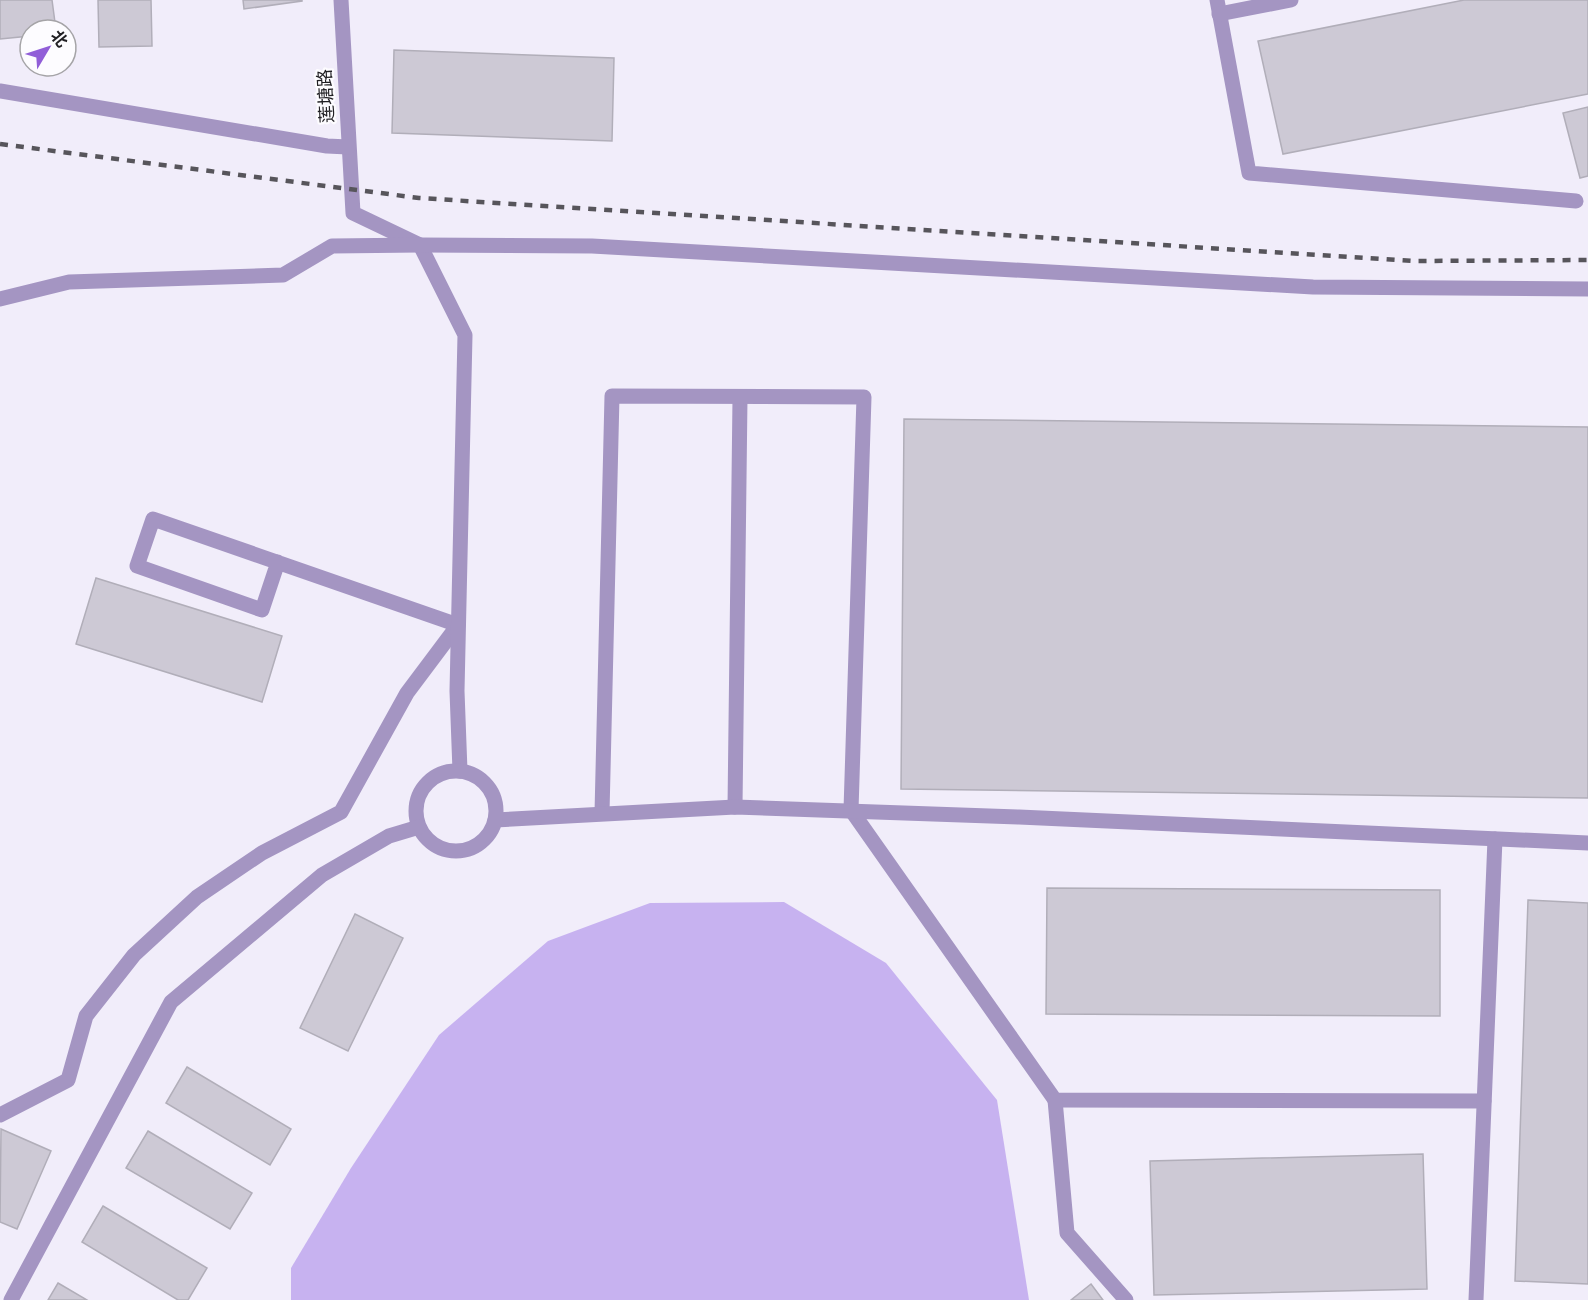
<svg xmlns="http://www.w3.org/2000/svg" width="1588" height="1300" font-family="Arial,'Noto Sans SC',sans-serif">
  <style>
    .forest { fill: #c7b2f0 }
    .building { fill: #cdc9d5; stroke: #b1aeb9; stroke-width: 1.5 }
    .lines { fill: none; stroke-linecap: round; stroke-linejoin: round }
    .lane { stroke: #a495c2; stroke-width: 15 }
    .street { stroke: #a495c2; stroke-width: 15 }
    .rail { stroke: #57555b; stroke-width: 4.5; stroke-dasharray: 8 8; stroke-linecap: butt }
    .labels { text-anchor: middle; stroke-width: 4.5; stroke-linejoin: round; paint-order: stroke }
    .street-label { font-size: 18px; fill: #212024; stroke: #fdfcff }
  </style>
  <rect width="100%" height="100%" fill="#f1edfa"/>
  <!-- forest -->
  <polygon class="forest" points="784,902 886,963 997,1100 1029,1300 291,1300 291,1268 351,1168 439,1035 548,941 650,903"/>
  <!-- building -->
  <g class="building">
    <polygon points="0,0 52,0 56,30 30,30 30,36 0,39"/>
    <polygon points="98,0 151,0 152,46 99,47"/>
    <polygon points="243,0 302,0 302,1 244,9"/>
    <polygon points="1464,0 1588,0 1588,94 1283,154 1258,41"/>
    <polygon points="394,50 614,58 612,141 392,133"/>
    <polygon points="1588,107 1588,176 1580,178 1563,113"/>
    <polygon points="904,419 1588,427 1588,798 901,789"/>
    <polygon points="96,578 282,636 262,702 76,644"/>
    <polygon points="1047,888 1440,890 1440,1016 1046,1014"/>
    <polygon points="1528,900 1588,903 1588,1284 1515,1281"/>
    <polygon points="355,914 403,938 348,1051 300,1028"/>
    <polygon points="187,1067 291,1129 270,1165 166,1103"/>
    <polygon points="1,1129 51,1151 17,1229 0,1222"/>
    <polygon points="148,1131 252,1193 230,1229 126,1168"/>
    <polygon points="1423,1154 1427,1289 1154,1295 1150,1161"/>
    <polygon points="103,1206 207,1268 188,1300 178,1300 82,1242"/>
    <polygon points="58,1283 87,1300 48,1300"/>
    <polygon points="1091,1284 1103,1300 1071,1300"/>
  </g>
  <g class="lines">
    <!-- lane -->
    <g class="lane">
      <polyline points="1217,0 1249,173 1576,201"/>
      <polyline points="1219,14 1291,0"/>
      <polyline points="735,807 740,398"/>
      <polyline points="602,813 612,396 864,397 851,810 1055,1100 1484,1101"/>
      <polyline points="495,820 735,807 1019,817 1588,843"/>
      <polyline points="1055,1100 1067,1233 1126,1300"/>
      <polyline points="0,1115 68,1080 86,1016 134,955 197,897 262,853 341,812 407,693 458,625 153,519 137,566 262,610 278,562"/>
      <polyline points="1476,1300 1495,839"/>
    </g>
    <!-- street -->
    <g class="street">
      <polyline points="341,0 353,213 420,245 465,335 457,691 460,771"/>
      <polyline points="0,91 327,146 348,147"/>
      <polyline points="0,299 69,282 283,275 332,246 420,245 592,246 1313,287 1588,289"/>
      <circle cx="456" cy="811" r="40"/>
      <polyline points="11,1300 171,1002 322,875 389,836 419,827"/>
    </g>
    <!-- rail -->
    <polyline class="rail" points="0,144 419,198 1414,261 1588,260"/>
  </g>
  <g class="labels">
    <!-- street labels -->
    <g class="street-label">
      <text transform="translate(326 96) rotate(-93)" y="6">莲塘路</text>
    </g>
  </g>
  <!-- north arrow -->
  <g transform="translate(48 48) rotate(51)"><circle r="28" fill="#fdfcff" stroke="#a5a4a7" stroke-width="1.5"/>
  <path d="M0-4.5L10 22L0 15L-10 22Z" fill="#915ed8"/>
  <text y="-9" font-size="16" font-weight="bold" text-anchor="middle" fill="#212024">北</text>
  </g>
</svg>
